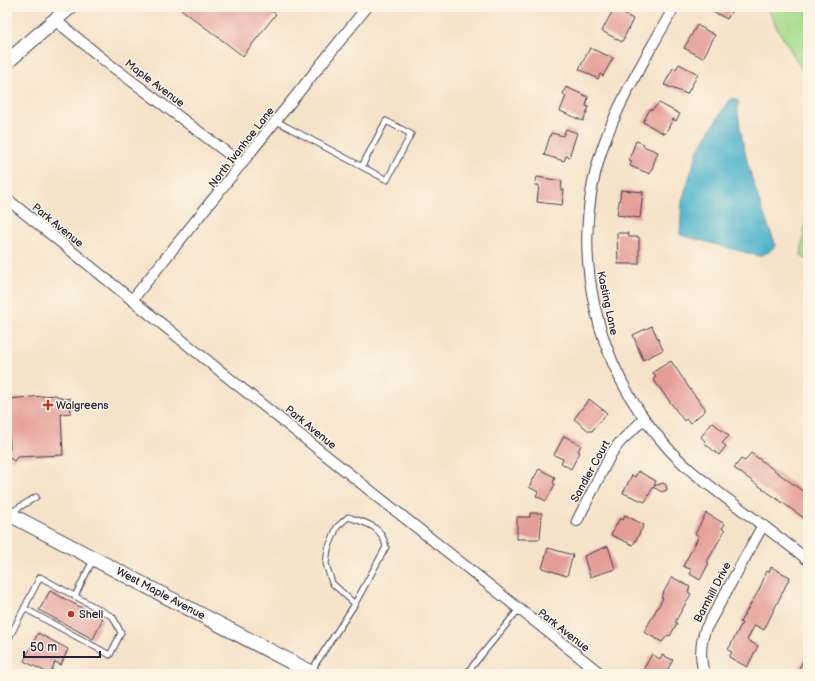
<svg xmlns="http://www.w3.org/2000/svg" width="815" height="681" font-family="'Balsamiq Sans',sans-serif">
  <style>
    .green { fill: #a5dc8d; stroke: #647f64 }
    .water { fill: #4db4cc; stroke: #386b84 }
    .building { fill: #e49c96 }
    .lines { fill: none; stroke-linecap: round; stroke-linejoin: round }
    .lane-casing { stroke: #423f50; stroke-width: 7 }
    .street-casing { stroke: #423f50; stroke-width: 12 }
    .secondary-casing { stroke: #423f50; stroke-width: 16 }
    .lane { stroke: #fff; stroke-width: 5 }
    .street { stroke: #fff; stroke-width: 10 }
    .secondary { stroke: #fff; stroke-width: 14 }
    .poi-dot { fill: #c8321e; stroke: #fcf5e5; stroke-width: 1.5 }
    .labels { text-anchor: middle; stroke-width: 3; stroke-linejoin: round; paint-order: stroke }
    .street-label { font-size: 11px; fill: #22223b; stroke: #fcf5e5 }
    .poi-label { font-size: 11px; fill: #22223b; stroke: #fcf5e5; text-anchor: start }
  </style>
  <rect width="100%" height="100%" fill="#fcf5e5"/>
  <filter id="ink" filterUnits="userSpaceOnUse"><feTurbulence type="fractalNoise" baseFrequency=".025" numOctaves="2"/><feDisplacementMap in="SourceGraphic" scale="8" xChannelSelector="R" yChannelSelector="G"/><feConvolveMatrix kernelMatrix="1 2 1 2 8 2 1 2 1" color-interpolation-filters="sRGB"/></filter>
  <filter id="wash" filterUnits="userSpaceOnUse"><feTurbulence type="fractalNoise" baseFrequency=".012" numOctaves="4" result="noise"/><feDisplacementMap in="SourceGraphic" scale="16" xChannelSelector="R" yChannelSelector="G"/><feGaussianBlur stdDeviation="0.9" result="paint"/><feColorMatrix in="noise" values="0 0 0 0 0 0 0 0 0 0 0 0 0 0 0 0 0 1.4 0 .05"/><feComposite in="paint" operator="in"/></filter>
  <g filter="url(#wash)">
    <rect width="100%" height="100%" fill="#f5e3c9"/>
    <!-- green -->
    <g class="green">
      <polygon points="767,7 808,7 808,79 778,30"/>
      <polygon points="808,201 808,260 801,256"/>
    </g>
    <!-- water -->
    <path class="water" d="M733 98 738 101C737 140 760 208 776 245L769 252 759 256 680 235 682 201 698 150 728 101Z"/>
    <g id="blocks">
      <!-- building -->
      <g class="building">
        <polygon points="178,7 267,7 276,14 243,56"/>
        <polygon points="704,7 734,7 727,19"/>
        <polygon points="614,8 633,19 622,42 602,31"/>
        <polygon points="697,25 715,35 703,58 684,48"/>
        <polygon points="590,48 613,58 603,76 600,74 598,79 579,69"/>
        <polygon points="679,64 698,74 687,94 664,85 673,68 676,69"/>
        <polygon points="566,87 588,97 586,106 589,107 583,121 560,111 566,96 563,94"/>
        <polygon points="659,103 680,114 676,121 673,119 665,134 643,122 650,109 652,110"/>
        <polygon points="566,129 577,133 569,157 566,156 564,161 544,155 551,133 563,136"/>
        <polygon points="636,141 644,144 643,146 658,152 650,174 630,166 632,161 629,160"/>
        <polygon points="537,177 562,181 561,190 564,190 562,205 537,202 539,185 535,185"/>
        <polygon points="621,190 643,192 640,218 617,215"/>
        <polygon points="617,233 628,233 629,237 639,237 639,264 618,264"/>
        <polygon points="652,326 663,350 643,360 633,335"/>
        <polygon points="671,361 692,392 705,408 705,411 690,423 686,419 684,421 653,379 656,377 653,372"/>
        <polygon points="56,395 63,399 70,398 71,413 61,414 63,455 17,457 14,461 7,456 10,448 7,399"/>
        <polygon points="589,399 607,413 592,431 589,431 574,419"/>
        <polygon points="712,422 729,436 722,443 726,446 719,455 704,443 705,441 701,437"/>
        <polygon points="564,436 581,445 578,451 580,452 571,469 561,463 563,459 554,455"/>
        <polygon points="751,453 808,495 808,521 734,468 741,459 745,461"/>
        <polygon points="539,469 555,477 553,483 555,484 546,501 536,496 538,492 529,487"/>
        <polygon points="638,471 656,481 654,486 663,483 666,485 667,490 662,492 653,487 645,502 623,493 632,475 635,477"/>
        <polygon points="530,513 542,513 540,539 517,539 517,517 530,517"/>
        <polygon points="706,513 725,524 722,528 725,530 707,562 709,563 700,580 690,574 692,570 683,566 699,536 695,534"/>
        <polygon points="625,515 644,525 633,545 611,535 620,518 623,520"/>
        <polygon points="608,546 615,569 590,577 584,556"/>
        <polygon points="548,548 573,555 567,576 542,568"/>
        <polygon points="771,567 790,577 764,630 755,625 747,640 758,646 747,667 729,657 732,652 728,650 742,623 740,622 759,590 767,571 769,572"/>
        <polygon points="672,577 690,587 688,592 691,594 675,622 677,623 670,636 668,635 662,642 644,632 663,598 661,597"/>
        <polygon points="50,591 103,619 93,639 39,610"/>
        <polygon points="38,633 68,649 61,665 55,662 50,674 24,661"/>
        <polygon points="808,652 808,674 796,674"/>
        <polygon points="652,654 660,659 662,655 673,660 665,674 641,674"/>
      </g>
    </g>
  </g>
  <g filter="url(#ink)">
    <use href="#blocks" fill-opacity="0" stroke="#423f50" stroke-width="1"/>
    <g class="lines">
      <!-- lane casing -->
      <g class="lane-casing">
        <g id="lane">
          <polyline points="276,121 387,180 411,134 386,121 362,166"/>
          <polyline points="10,513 36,497"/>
          <polyline points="75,596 93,560"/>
          <polyline points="7,642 40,577 113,617 121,633 110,655 24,608"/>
          <path d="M311 671 353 607 386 547C382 526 367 523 348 517L337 527 328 549 326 564 332 583 355 604"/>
          <polyline points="466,674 519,609"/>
        </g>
      </g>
      <!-- street casing -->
      <g class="street-casing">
        <g id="street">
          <path d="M674 7C649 53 619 99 602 149 568 252 595 366 666 446 683 466 705 482 726 498 753 518 781 539 808 560"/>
          <polyline points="55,20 109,64 242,164"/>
          <polyline points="7,199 235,383 601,674"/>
          <polyline points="132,300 367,7"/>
          <polyline points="577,521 611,454 620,442 644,419"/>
          <path d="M704 674C700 658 700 646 705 630L763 525"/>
        </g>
      </g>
      <!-- secondary casing -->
      <g class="secondary-casing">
        <g id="secondary">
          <polyline points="7,62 70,7"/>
          <polyline points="7,513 314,674"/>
        </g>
      </g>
      <!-- lane -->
      <use href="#lane" class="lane"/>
      <!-- street -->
      <use href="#street" class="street"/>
      <!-- secondary -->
      <use href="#secondary" class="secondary"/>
    </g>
  </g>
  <!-- markers -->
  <g class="poi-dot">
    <path d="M46 399h4v4h4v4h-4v4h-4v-4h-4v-4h4z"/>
    <circle cx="71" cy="614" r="4"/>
  </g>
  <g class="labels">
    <!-- street labels -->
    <g class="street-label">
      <text transform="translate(155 83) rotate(37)" y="4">Maple Avenue</text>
      <text transform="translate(241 147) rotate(-52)" y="4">North Ivanhoe Lane</text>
      <text transform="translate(58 225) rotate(39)" y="4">Park Avenue</text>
      <text transform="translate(608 303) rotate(78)" y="4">Kasting Lane</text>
      <text transform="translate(311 427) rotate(39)" y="4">Park Avenue</text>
      <text transform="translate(590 471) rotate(-61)" y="4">Sandler Court</text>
      <text transform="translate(712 592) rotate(-62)" y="4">Barnhill Drive</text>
      <text transform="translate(161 593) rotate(28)" y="4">West Maple Avenue</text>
      <text transform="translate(564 630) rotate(38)" y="4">Park Avenue</text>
    </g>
    <!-- poi labels -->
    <g class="poi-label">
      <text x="56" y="409">Walgreens</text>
      <text x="79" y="618">Shell</text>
    </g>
  </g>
  <!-- margin -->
  <rect width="815" height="681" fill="none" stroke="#fcf5e5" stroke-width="24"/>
  <!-- scale -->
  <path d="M24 651v6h76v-6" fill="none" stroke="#22223b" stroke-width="2"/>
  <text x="30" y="651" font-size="12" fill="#22223b" stroke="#fcf5e5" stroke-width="3" paint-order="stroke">50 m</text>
</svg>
